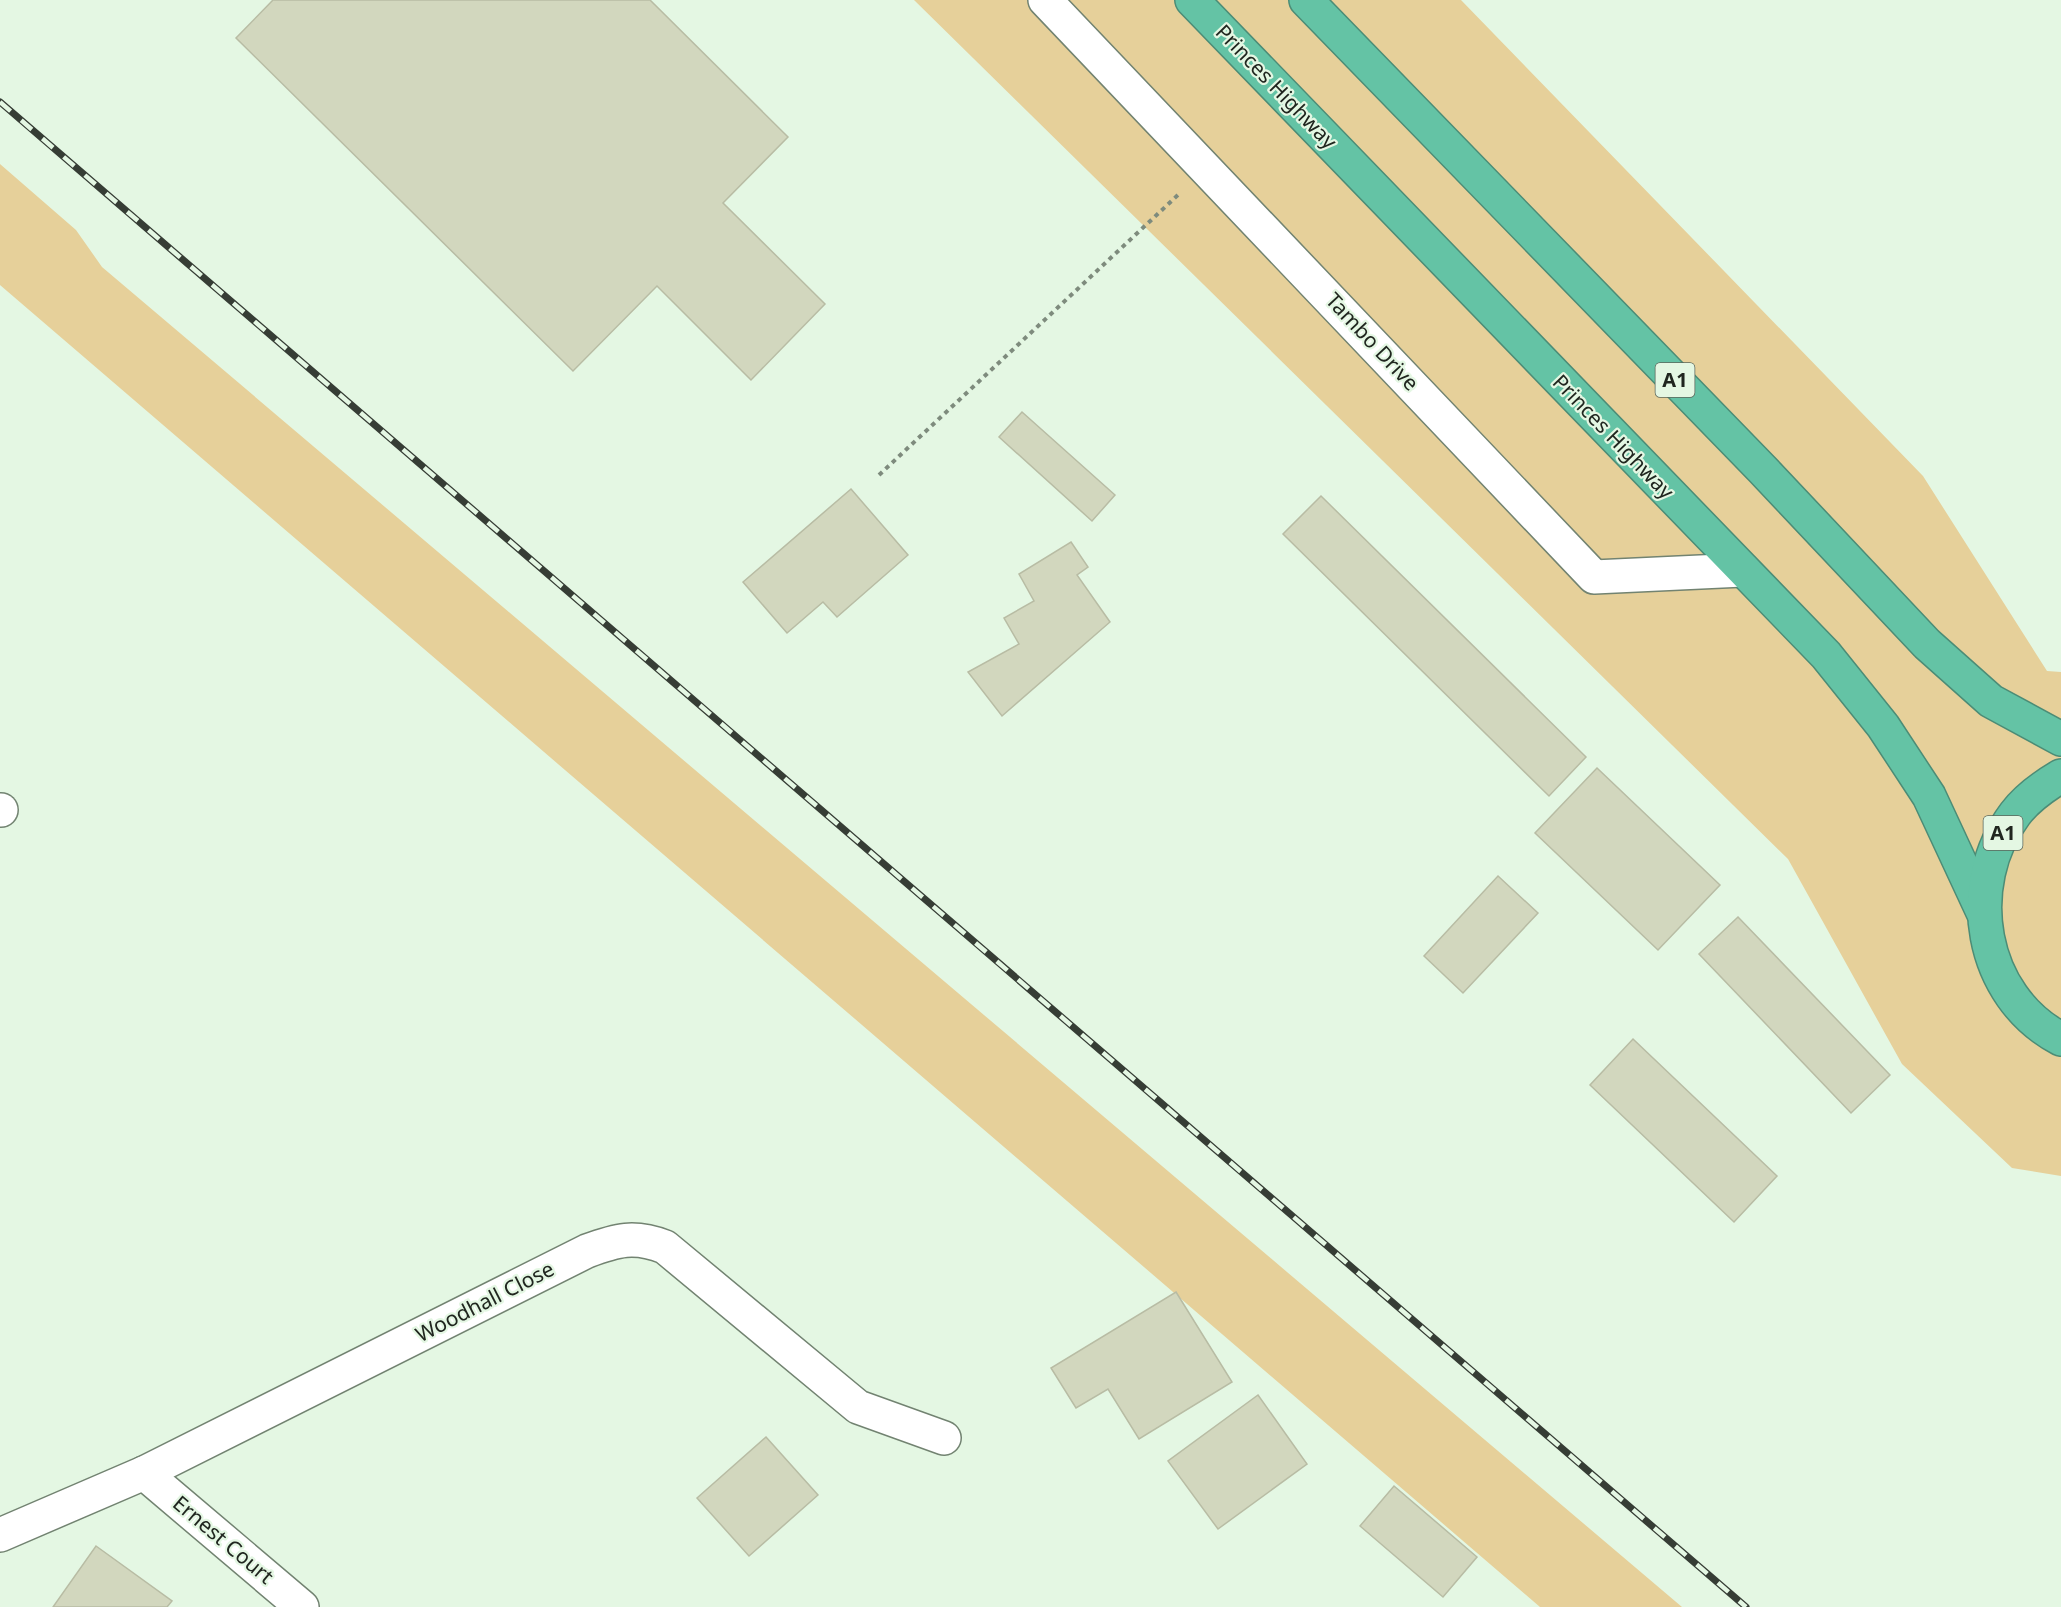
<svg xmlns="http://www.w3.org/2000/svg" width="2061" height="1607" font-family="'Noto Sans',sans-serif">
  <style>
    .green { fill: #e6d09a }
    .building { fill: #d2d7be; stroke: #b8bca4; stroke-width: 1.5 }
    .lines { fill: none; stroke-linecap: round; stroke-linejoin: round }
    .minor-casing { stroke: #728371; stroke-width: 36 }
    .highway-casing { stroke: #4c8c76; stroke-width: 36 }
    .path { stroke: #7e8b7d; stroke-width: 4; stroke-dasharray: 4.5 4.5; stroke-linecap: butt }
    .minor { stroke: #fff; stroke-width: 33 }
    .highway { stroke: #64c3a5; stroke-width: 33 }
    .rail-casing { stroke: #363d35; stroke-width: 7 }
    .rail { stroke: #e4f7e3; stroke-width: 4.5; stroke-dasharray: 14; stroke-linecap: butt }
    .labels { text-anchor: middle; stroke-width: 4.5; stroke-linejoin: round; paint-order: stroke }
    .shield { fill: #e4f7e3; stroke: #5b655a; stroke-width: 1.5 }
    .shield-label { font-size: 20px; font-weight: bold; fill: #20261f }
    .street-label { font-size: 21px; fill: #20261f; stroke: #e4f7e3 }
  </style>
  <rect width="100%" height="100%" fill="#e4f7e3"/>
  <!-- green -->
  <g class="green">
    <polygon points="914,0 1461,0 1923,476 2047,671 2061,672 2061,1176 2012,1168 1902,1064 1788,859"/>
    <polygon points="0,164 76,230 102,267 1682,1607 1540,1607 0,285"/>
  </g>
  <!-- building -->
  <g class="building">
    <polygon points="273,0 650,0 788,137 723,203 825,304 751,380 657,286 573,371 236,38"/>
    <polygon points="1022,412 1115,495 1092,521 999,437"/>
    <polygon points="851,489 908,555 837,617 823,602 787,633 743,582"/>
    <polygon points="1321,496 1586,757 1549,796 1283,534"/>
    <polygon points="1071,542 1088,567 1077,575 1110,622 1002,716 968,672 1019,644 1004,618 1034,601 1019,574"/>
    <polygon points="1597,768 1720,885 1658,950 1535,833"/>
    <polygon points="1498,876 1538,913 1463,993 1424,956"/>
    <polygon points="1738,917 1890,1075 1851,1113 1699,954"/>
    <polygon points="1633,1039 1777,1176 1734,1222 1590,1085"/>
    <polygon points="1176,1292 1232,1382 1139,1439 1108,1389 1076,1408 1051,1368"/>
    <polygon points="1258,1395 1307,1464 1218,1529 1168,1461"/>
    <polygon points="766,1437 818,1495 749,1556 697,1498"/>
    <polygon points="1394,1486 1477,1557 1443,1597 1360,1526"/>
    <polygon points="96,1546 172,1601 167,1607 53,1607"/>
  </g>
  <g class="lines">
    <!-- minor casing -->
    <g class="minor-casing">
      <g id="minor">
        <polyline points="1045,0 1594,577 1743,570"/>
        <polyline points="0,810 1,810"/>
        <polyline points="144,1473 302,1607"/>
        <path d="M0 1535 144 1473 587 1251C617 1240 634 1235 665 1247L858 1407 944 1438"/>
      </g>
    </g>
    <!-- highway casing -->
    <g class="highway-casing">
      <g id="highway">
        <polyline points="1192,0 1826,655 1883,726 1929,796 1983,912"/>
        <polyline points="1306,0 1762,469 1927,644 1991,701 2061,739"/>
        <path d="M2061 776C2044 786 2027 798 2015 814 1962 885 1979 996 2061 1039"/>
      </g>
    </g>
    <!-- path -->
    <polyline class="path" points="879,475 1179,194"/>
    <!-- minor -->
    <use href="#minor" class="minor"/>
    <!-- highway -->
    <use href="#highway" class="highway"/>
    <!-- rail casing -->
    <g class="rail-casing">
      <polyline id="rail" points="0,102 1746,1607"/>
    </g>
    <!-- rail -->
    <use href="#rail" class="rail"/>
  </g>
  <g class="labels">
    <!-- shield labels -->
    <g class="shield">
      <rect x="1655.5" y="363" width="39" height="34" rx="4.5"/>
      <rect x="1983.5" y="816" width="39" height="34" rx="4.5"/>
    </g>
    <g class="shield-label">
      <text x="1675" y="387">A1</text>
      <text x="2003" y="840">A1</text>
    </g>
    <!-- street labels -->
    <g class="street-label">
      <text transform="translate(1276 87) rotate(46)" y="7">Princes Highway</text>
      <text transform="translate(1372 342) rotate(47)" y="7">Tambo Drive</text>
      <text transform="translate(1613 437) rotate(46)" y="7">Princes Highway</text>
      <text transform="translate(485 1302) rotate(-27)" y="7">Woodhall Close</text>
      <text transform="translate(223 1540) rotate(40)" y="7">Ernest Court</text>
    </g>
  </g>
</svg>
